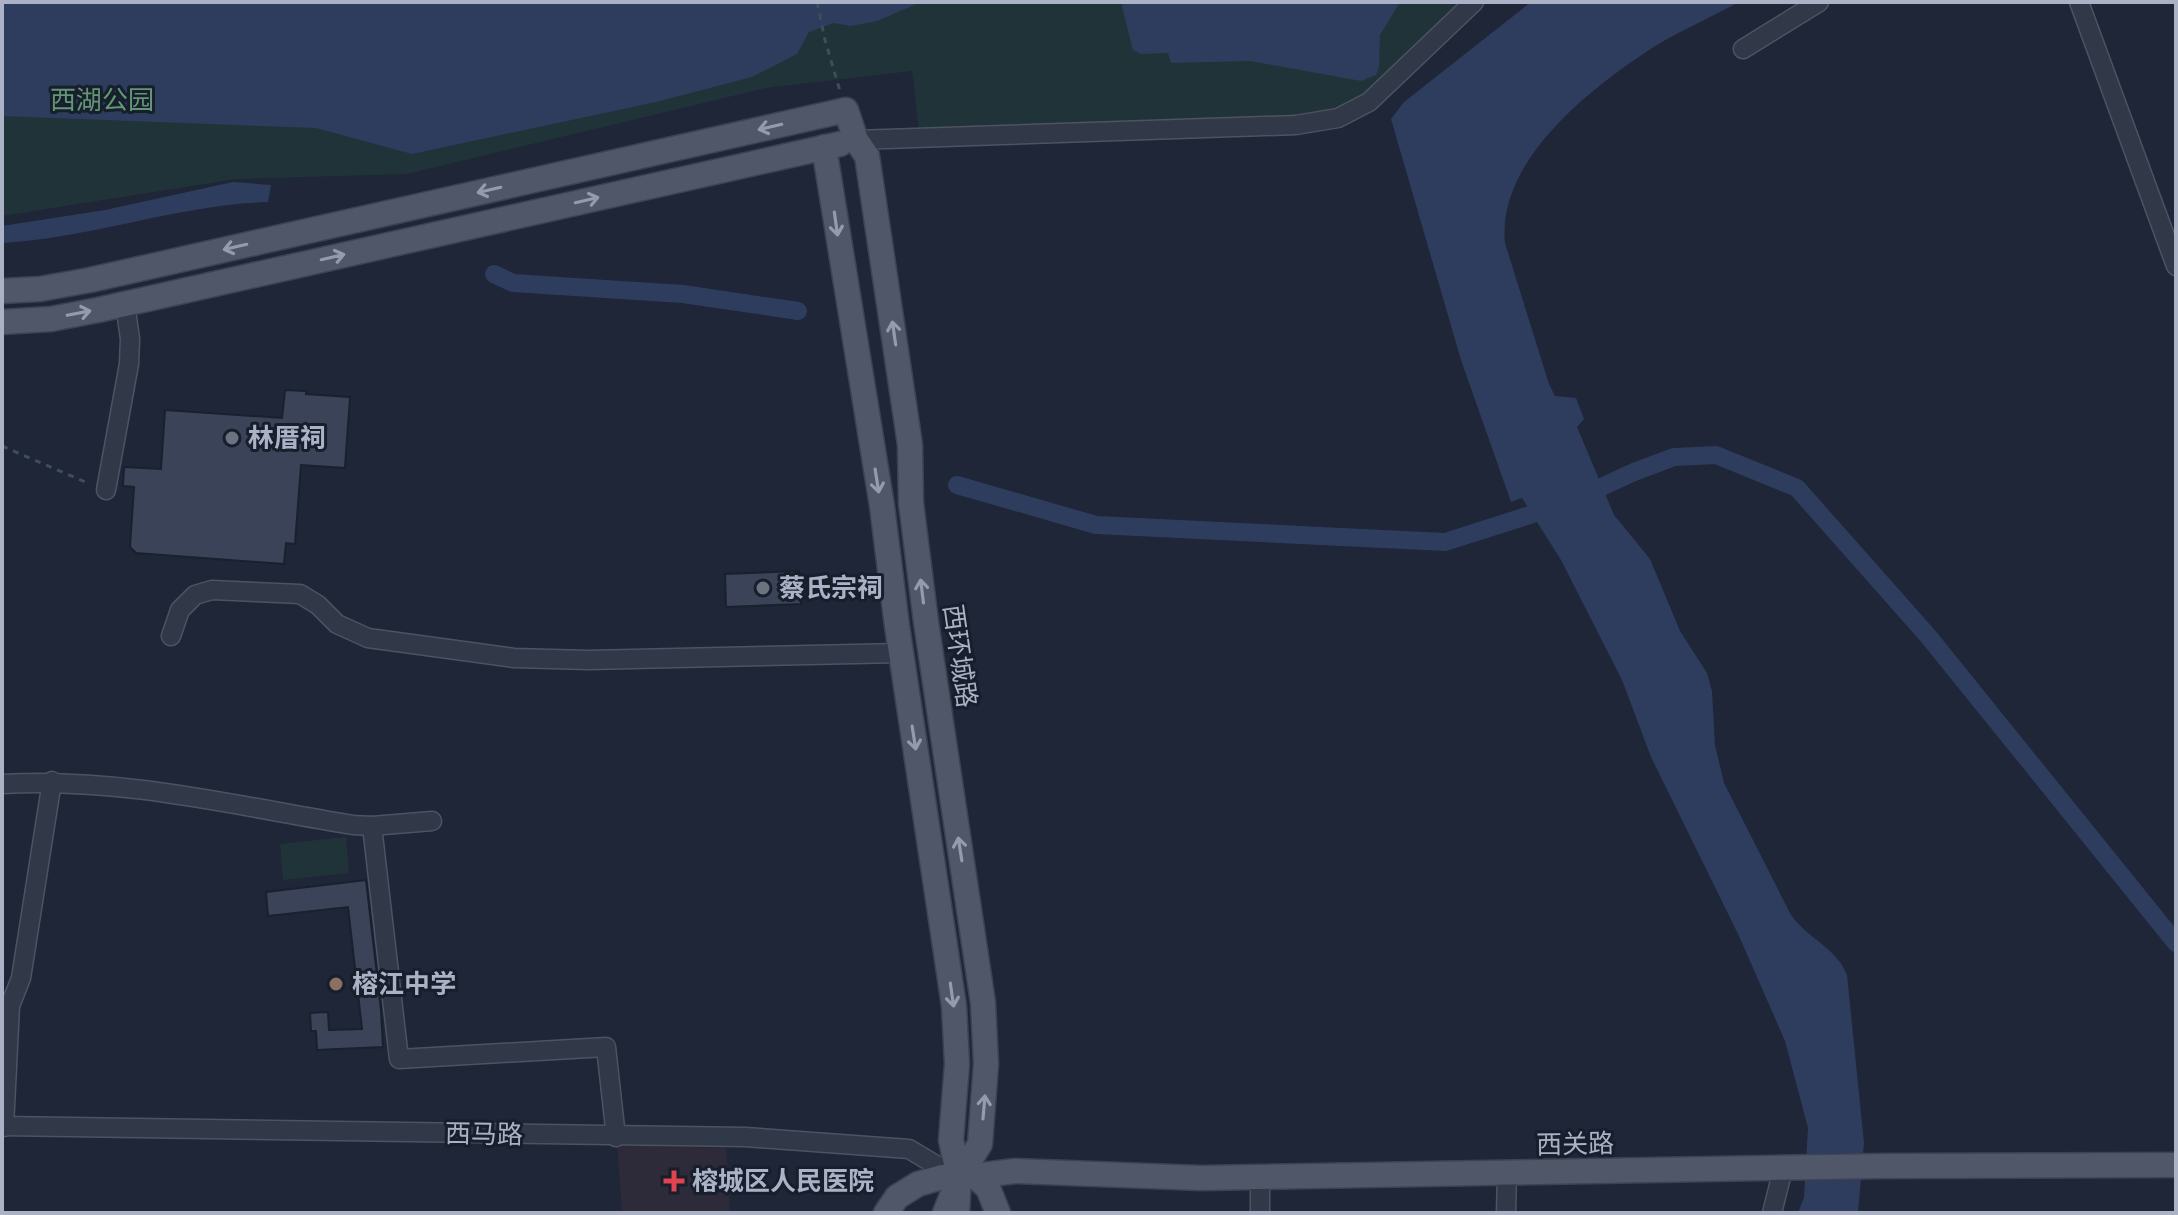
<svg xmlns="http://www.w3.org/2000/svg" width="2178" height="1215" font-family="Montserrat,'Noto Sans SC',sans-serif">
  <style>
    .medical { fill: #2d2a39 }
    .green { fill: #203338 }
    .water { fill: #2e3d5e }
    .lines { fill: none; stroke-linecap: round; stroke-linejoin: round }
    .canal { stroke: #2e3d5e; stroke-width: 18 }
    .building { fill: #3a4358; stroke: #19202e; stroke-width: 2 }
    .minor-casing { stroke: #4c5363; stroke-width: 21 }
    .major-casing { stroke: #3b4251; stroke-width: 27 }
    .path { stroke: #3d5056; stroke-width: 3; stroke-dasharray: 6 6; stroke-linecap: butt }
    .minor { stroke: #313848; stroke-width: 18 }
    .major { stroke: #4f5768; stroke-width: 24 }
    .oneway { stroke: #949bae }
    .worship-dot { fill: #6b7280; stroke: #171e2c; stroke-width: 3 }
    .education-dot { fill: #8d6e63; stroke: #171e2c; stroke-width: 3 }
    .health-dot { fill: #e0444e; stroke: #171e2c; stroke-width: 3 }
    .labels { text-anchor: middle; stroke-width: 6; stroke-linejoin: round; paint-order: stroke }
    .park-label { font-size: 26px; fill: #629674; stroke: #171e2c }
    .poi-label { font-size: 26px; font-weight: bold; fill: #abb2c5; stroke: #171e2c; text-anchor: start }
    .street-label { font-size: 26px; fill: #abb2c5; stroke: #171e2c }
  </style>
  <rect width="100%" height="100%" fill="#1e2637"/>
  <!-- medical -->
  <polygon class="medical" points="617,1145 726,1148 730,1213 622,1213"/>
  <!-- green -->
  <g class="green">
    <polygon points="2,2 1466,2 1359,104 1301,120 919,131 912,71 766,88 407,174 236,179 2,216"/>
    <polygon points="346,837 349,873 283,880 280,844"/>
  </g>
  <!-- water -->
  <g class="water">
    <polygon points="2,2 921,2 877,21 851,26 834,23 809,32 797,54 752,77 656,102 412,154 316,128 2,116"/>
    <polygon points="1121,2 1400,2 1380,35 1379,67 1376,75 1361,81 1250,61 1171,63 1168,53 1141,54 1133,50"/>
    <path d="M1531 2H1739C1708 19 1672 34 1643 54 1584 94 1497 163 1505 243L1549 384 1555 396 1576 398 1584 419 1577 427 1614 515 1650 559 1680 631 1707 673 1712 691 1715 745 1724 783 1791 915C1808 939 1836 947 1847 975L1864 1143 1858 1213H1798L1804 1197 1808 1128 1785 1041 1739 936 1651 757 1622 680 1561 560 1522 498 1511 502 1461 360 1391 119 1404 102Z"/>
    <path d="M233 182 271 185 268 202C178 205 92 238 2 243V226L105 210Z"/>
  </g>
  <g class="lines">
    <!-- canal -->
    <g class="canal">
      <polyline points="494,274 513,283 683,294 798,311"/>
      <polyline points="957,485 1096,525 1445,542 1555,507"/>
      <polyline points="1582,496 1634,472 1674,457 1716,455 1797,488 1928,636 2176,943"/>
    </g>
  </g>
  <!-- building -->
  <g class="building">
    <polygon points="285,390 306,391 306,394 350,397 345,468 301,465 295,544 286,543 284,564 136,553 130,547 134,487 123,486 124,467 161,469 165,410 282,418"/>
    <polygon points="799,571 801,604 726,607 725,574"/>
    <polygon points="366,880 381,1010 383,1047 317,1050 316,1031 311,1031 310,1013 328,1012 329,1030 362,1029 348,907 268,916 266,892"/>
  </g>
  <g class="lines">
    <!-- minor casing -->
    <g class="minor-casing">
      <g id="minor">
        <polyline points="2079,2 2176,266"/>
        <polyline points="1743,49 1819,2"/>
        <polyline points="856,140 1296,125 1338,118 1369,102 1474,2"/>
        <polyline points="106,490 129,364 130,339 125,303"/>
        <polyline points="171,636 180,610 195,595 212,590 300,594 318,605 337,624 368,638 514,658 589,660 901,653"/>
        <path d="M2 784C121 777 237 806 353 825L372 826 432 821"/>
        <polyline points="372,826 399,1059 606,1047 616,1137"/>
        <polyline points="2,1126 745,1137 909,1149 956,1177"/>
        <polyline points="4,1127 10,1006 21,978 52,781"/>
        <polyline points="1260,1177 1260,1213"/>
        <polyline points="1506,1213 1507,1173"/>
        <polyline points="1772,1213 1783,1169"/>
      </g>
    </g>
    <!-- major casing -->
    <g class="major-casing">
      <g id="major">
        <polyline points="824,147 882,506 897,626 954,1006 957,1064 951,1140 959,1178"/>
        <polyline points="2,291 40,289 90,280 846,110 856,140 867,156 910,445 911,503 926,622 983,1003 986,1064 980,1144 959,1178"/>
        <polyline points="2,322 51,319 98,310 840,144"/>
        <polyline points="975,1176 988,1188 998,1213"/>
        <polyline points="886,1213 897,1197 918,1184 942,1177 959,1178 1015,1171 1201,1178 1883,1166 2176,1165"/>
        <polyline points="945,1213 959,1178 957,1213"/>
      </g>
    </g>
    <!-- path -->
    <g class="path">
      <polyline points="817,2 825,40 840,91"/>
      <polyline points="2,446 90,484"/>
    </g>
    <!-- minor -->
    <use href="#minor" class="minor"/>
    <!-- major -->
    <use href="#major" class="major"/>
  </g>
  <!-- one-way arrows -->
  <defs><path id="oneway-shaft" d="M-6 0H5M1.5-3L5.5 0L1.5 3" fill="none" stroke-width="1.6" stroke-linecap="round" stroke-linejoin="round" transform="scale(2)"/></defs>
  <g class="oneway">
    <use href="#oneway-shaft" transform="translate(770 127) rotate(167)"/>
    <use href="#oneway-shaft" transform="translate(489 190) rotate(167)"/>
    <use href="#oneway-shaft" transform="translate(587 200) rotate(-13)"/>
    <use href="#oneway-shaft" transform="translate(836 224) rotate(82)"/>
    <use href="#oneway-shaft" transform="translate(235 247) rotate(167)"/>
    <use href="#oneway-shaft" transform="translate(333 257) rotate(-13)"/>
    <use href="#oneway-shaft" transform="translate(79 313) rotate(-11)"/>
    <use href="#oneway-shaft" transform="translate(894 333) rotate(-98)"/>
    <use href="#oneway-shaft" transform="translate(877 481) rotate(81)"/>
    <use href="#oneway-shaft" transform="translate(922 591) rotate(-97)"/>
    <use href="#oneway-shaft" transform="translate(914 738) rotate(81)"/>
    <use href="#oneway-shaft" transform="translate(960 849) rotate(-99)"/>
    <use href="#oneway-shaft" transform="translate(952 995) rotate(82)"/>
    <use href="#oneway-shaft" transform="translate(984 1107) rotate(-85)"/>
  </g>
  <!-- markers -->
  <g class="worship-dot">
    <circle cx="232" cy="438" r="8"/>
    <circle cx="763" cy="588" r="8"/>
  </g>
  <circle class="education-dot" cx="336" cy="984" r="8"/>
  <path class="health-dot" d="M670 1169h8v8h8v8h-8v8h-8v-8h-8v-8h8z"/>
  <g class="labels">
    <!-- park labels -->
    <g class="park-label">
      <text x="102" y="109">西湖公园</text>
    </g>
    <!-- poi labels -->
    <g class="poi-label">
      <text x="248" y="447">林厝祠</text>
      <text x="779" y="597">蔡氏宗祠</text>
      <text x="352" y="993">榕江中学</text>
      <text x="692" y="1190">榕城区人民医院</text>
    </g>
    <!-- street labels -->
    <g class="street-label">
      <text transform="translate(960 656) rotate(82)" y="9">西环城路</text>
      <text transform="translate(484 1134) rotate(1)" y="9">西马路</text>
      <text transform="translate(1575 1144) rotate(-1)" y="9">西关路</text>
    </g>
  </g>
  <!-- border -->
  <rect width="2178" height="1215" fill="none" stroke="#abb2c5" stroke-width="8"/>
</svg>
